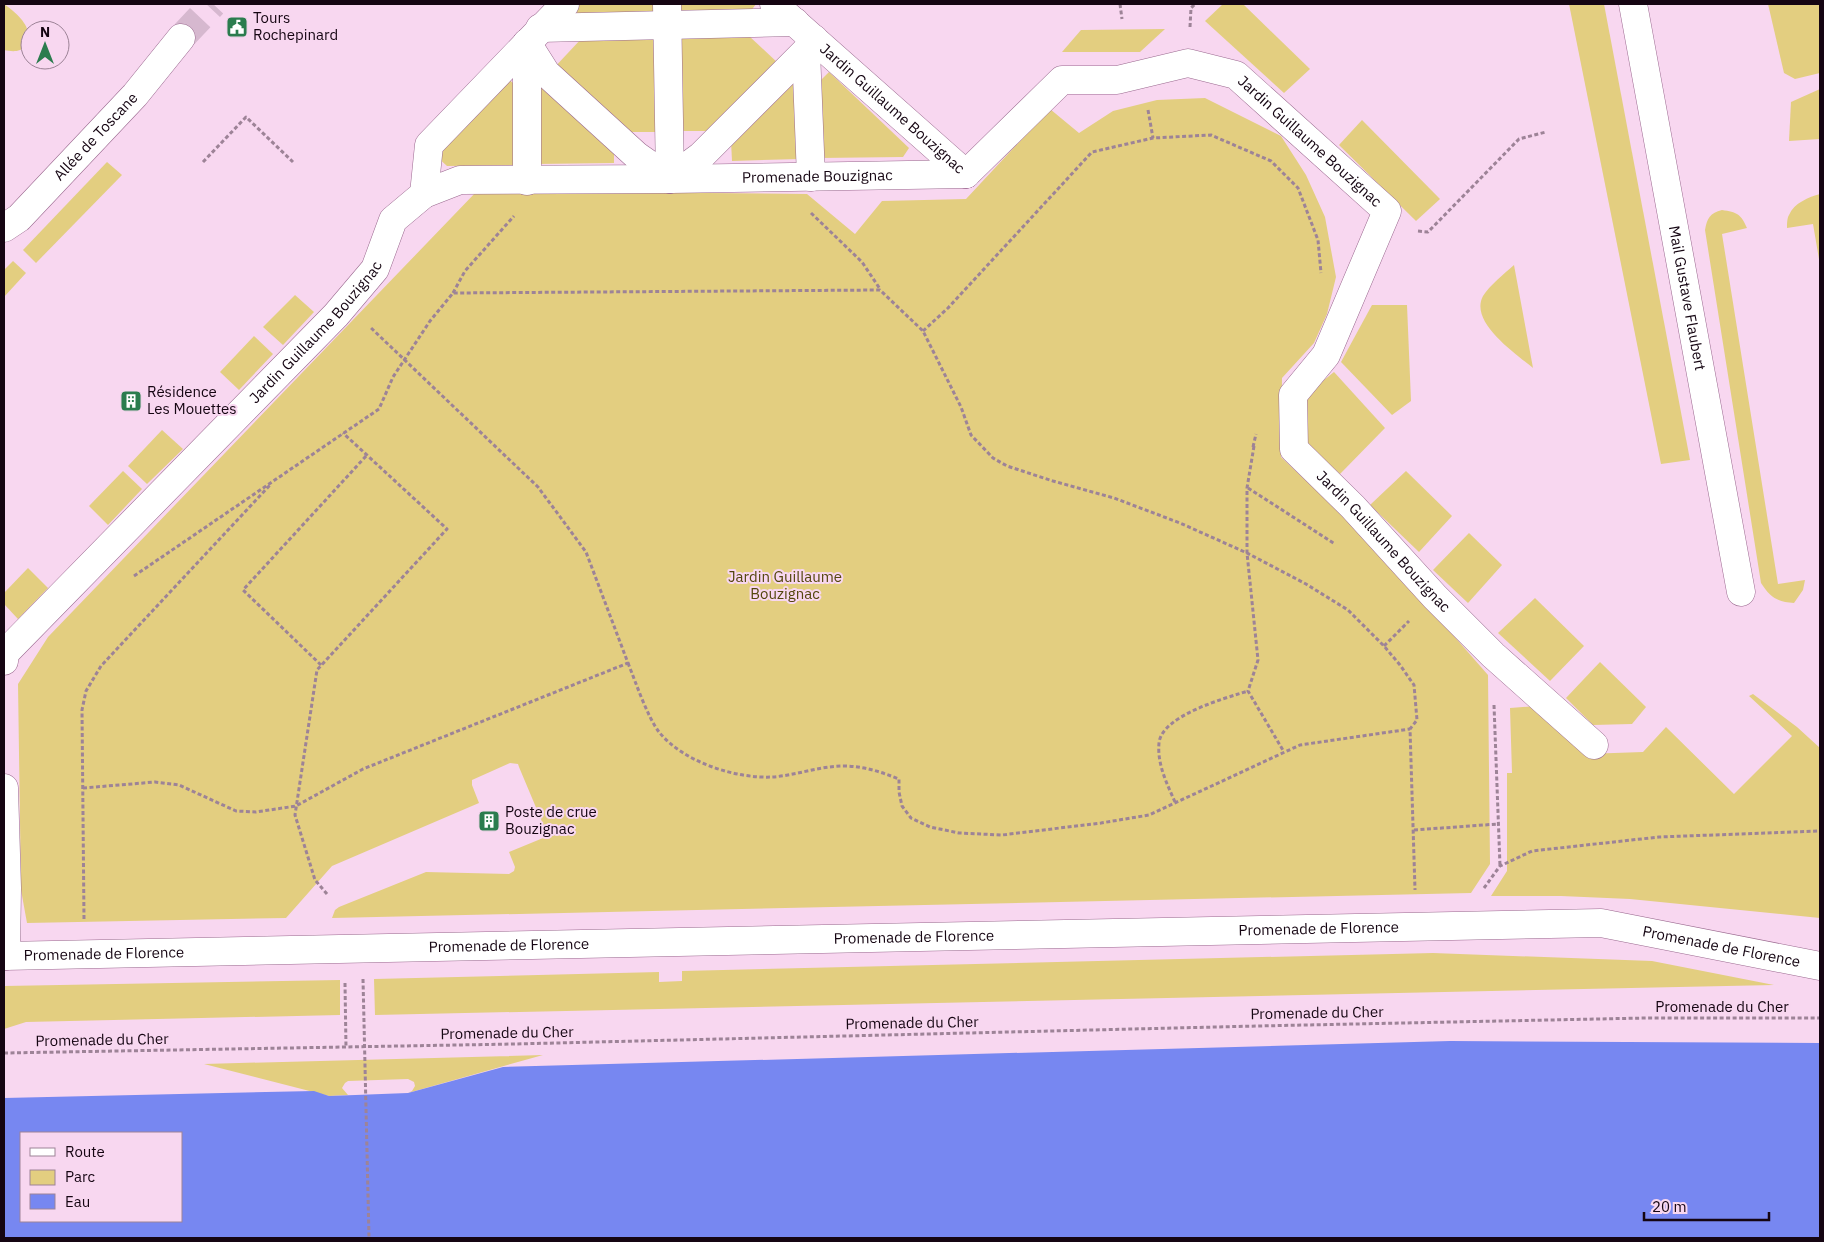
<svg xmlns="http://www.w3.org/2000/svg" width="1824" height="1242" font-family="'IBM Plex Sans',sans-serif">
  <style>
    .green { fill: #e3ce80 }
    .water { fill: #7787f1; fill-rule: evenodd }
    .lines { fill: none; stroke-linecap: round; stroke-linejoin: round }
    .street-tunnel { stroke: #d6b8cf; stroke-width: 28; stroke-dasharray: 28 14; stroke-linecap: butt }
    .street-casing { stroke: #9a698f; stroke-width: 29 }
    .path { stroke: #9d8397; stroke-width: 3; stroke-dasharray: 4 2.5; stroke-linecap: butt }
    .street { stroke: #fff; stroke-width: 28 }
    .path-bridge { stroke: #9d8397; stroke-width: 3; stroke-dasharray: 4 2.5; stroke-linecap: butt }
    .labels { text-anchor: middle; stroke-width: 4; stroke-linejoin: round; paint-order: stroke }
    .poi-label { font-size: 15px; fill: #150512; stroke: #f8d7f0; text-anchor: start }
    .street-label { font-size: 15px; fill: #150512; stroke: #f8d7f0 }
    .park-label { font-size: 15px; fill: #54460d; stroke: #f8d7f0 }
  </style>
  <rect width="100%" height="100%" fill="#f8d7f0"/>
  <!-- green -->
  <g class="green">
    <path d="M4 4C10 8 20 16 24 23 30 31 30 46 20 50 15 52 9 51 4 50Z"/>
    <polygon points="580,4 658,4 653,17 583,18 574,10"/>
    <polygon points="678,4 756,4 748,15 684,16 678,10"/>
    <polygon points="1223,4 1243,4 1310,69 1284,93 1205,21"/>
    <polygon points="1569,4 1604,4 1690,460 1661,464"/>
    <polygon points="1768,4 1820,4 1820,73 1795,79 1784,73"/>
    <polygon points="1165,29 1140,52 1062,52 1081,30"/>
    <polygon points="748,35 779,64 713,131 681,131 678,39 684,36"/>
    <polygon points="650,37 659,44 661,132 627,132 552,70 582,38"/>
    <polygon points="829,72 909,148 903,157 819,158 818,83"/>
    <polygon points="793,77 798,82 800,159 732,161 731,141"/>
    <polygon points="508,79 517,86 519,165 447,166 435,155"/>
    <polygon points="543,80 614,147 614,163 536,164 535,89"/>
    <polygon points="1820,89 1820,139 1789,141 1791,102"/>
    <polygon points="1205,98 1281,136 1306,175 1325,217 1336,277 1327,314 1314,343 1282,378 1281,457 1376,547 1488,675 1490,864 1471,893 332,918 335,910 339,907 426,872 509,874 514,871 515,867 509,852 548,836 519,767 518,764 510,763 472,780 472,785 479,803 332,866 286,918 27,923 21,890 18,684 48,637 477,191 807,194 855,234 882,201 966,199 1050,109 1079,133 1113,111 1157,100"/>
    <polygon points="1362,120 1440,199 1416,221 1339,145"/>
    <polygon points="107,162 122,175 36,263 23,250"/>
    <path d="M1820 194V265L1813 224 1787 228C1787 224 1787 218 1789 215 1794 203 1809 197 1820 194Z"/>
    <path d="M1722 210C1737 212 1741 214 1747 228L1722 234 1778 584 1805 580 1803 590 1794 603C1777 602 1770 597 1761 583L1705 230C1707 218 1710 213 1722 210Z"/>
    <polygon points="13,261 26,273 4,297 4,270"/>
    <path d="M1514 265 1533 368C1515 353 1469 322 1483 296 1489 286 1505 273 1514 265Z"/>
    <polygon points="295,295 314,312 283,345 263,327"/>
    <polygon points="1372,305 1407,305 1411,401 1392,415 1341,362"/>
    <polygon points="254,336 273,354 239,390 220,372"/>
    <polygon points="1334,372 1385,428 1340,474 1304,441 1303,397"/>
    <polygon points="162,430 183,449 147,484 128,466"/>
    <polygon points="123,471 142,489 108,525 89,506"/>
    <polygon points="1406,471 1452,516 1419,552 1370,505"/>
    <polygon points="1469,533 1502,565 1468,603 1433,570"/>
    <polygon points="28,568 48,588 18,619 4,604 4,593"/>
    <polygon points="1535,598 1584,646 1550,681 1498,633"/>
    <polygon points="1600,662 1646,707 1632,724 1593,725 1566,698"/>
    <polygon points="1753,694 1797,727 1820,748 1820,918 1630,899 1561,896 1491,896 1507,871 1507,773 1512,773 1510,708 1536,706 1585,754 1643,752 1666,727 1734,794 1792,736 1749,696"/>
    <polygon points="1433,953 1652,961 1774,985 375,1015 374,979 659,972 659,982 682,981 682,971"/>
    <polygon points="340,980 340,1015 26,1022 4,1029 4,986"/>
    <polygon points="543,1055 408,1093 412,1091 415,1086 414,1082 408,1079 348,1081 345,1083 342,1088 348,1095 329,1096 204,1064"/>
  </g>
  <!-- water -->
  <path class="water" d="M1450 1041 1820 1043V1238H4V1098L314 1091 329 1096 408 1093 503 1067ZM21 1133H181V1221H21Z"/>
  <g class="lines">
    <!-- street-tunnel -->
    <polyline class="street-tunnel" points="181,38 213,4"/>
    <!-- street casing -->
    <g class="street-casing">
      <g id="street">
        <polyline points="667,4 670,179"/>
        <path id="s1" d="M774 4 966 174"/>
        <path id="s2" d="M1633 4 1741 592"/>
        <polyline points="540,28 795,22"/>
        <polyline points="527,43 546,73 637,156 670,179"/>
        <polyline points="527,43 527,181"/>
        <polyline points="806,51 811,177"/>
        <path id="s3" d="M966 174 1062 80H1117L1188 63 1236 75 1387 211 1326 355 1293 395 1294 449 1353 507 1435 597 1493 655 1594 745"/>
        <polyline points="670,179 701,156 806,51 814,39"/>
        <path id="s4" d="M424 194 460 180 670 179 966 174"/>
        <path id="s5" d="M4 228 19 218 135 95 181 38"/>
        <path id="s6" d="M4 661 5 653 336 315 375 269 393 220 424 194 429 145 565 4"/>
        <polyline points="4,788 7,888 6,956"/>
        <path id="s7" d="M4 956 1601 923 1820 966"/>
      </g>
    </g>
    <!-- path -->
    <g class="path">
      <polyline points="1120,4 1122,19"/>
      <polyline points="1190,27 1191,8 1195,4"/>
      <polyline points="1148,110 1153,138"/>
      <polyline points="203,162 246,117 293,162"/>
      <polyline points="811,213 862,262 880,289"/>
      <polyline points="1418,231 1428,232 1519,139 1546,132"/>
      <polyline points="453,293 465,271 514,216"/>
      <polyline points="923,331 948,308 1092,152 1153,138 1211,135 1271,161 1298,188 1318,240 1321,273"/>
      <polyline points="1254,446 1247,488 1247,553 1258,660 1248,691 1284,752"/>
      <polyline points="1253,447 1256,434"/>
      <polyline points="1248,488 1335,544"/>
      <polyline points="134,576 379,409 393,377 430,321 453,293 880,290 923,331 961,407 971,435 993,458 1007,466 1053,481 1114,498 1180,523 1247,553 1306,584 1348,610 1384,646 1400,665 1414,685 1417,720 1410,729 1415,890"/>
      <polyline points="1384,646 1409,621"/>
      <path d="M628 663C636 683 647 716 659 732 683 762 736 779 773 777 797 775 820 766 844 766 864 766 881 772 899 779V792L902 806 911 818 930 827 959 833 1002 835 1101 823 1149 815 1300 745 1410 729"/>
      <polyline points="321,665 243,590 367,455"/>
      <polyline points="1494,705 1500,866"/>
      <polyline points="83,788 155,782 179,785 236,811 256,812 296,806 363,769 628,663 586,552 538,487 370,327"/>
      <path d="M1175 802C1167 784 1157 764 1159 743 1162 715 1226 698 1248 691"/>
      <polyline points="1414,830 1498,824"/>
      <polyline points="1484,888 1500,866 1532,851 1659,837 1820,831"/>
      <polyline points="327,894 315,880 295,815 317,670 447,529 343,433"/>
      <polyline points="84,919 82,710 86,691 101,666 271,484"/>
      <polyline points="345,983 346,1048"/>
      <polyline points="4,1053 514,1044 1257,1026 1646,1018 1820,1018"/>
    </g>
    <!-- street -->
    <use href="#street" class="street"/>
    <!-- path-bridge -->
    <polyline class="path-bridge" points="363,979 369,1238"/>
  </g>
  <!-- icons -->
  <defs>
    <g id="civic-square" transform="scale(1.125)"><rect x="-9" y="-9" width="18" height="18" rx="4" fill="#2b7c4e" stroke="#f8d7f0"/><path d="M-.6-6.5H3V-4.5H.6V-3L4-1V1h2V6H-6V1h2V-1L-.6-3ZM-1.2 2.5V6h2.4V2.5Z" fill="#fff"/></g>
    <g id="building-square" transform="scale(1.125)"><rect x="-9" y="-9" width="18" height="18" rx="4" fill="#2b7c4e" stroke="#f8d7f0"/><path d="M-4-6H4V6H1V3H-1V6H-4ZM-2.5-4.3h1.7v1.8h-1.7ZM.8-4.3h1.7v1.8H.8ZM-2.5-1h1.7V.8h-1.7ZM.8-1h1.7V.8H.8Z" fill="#fff"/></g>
  </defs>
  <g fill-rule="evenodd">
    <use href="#civic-square" x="237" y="27"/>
    <use href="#building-square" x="131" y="401"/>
    <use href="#building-square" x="489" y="821"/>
  </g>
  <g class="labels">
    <!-- poi labels -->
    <g class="poi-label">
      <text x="253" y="23">Tours<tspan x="253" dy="17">Rochepinard</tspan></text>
      <text x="147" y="397">Résidence<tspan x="147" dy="17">Les Mouettes</tspan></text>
      <text x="505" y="817">Poste de crue<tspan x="505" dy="17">Bouzignac</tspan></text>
    </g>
    <!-- street labels -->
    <g class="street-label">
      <text dy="5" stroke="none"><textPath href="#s1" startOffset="158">Jardin Guillaume Bouzignac</textPath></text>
      <text dy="5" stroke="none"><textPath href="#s5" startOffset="130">Allée de Toscane</textPath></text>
      <text dy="5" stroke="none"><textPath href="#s3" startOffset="411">Jardin Guillaume Bouzignac</textPath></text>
      <text dy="5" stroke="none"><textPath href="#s4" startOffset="396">Promenade Bouzignac</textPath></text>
      <text dy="5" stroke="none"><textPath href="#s2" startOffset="299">Mail Gustave Flaubert</textPath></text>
      <text dy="5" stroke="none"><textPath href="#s6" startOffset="455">Jardin Guillaume Bouzignac</textPath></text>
      <text dy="5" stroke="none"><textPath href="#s3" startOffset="906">Jardin Guillaume Bouzignac</textPath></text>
      <text dy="5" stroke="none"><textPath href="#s7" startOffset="1315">Promenade de Florence</textPath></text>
      <text dy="5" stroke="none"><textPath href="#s7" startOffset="910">Promenade de Florence</textPath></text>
      <text dy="5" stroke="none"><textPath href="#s7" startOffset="505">Promenade de Florence</textPath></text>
      <text dy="5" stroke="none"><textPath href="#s7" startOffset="1720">Promenade de Florence</textPath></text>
      <text dy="5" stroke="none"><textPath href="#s7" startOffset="100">Promenade de Florence</textPath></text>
      <text x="1722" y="1012">Promenade du Cher</text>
      <text transform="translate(1317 1013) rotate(-1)" y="5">Promenade du Cher</text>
      <text transform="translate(912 1023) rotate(-1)" y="5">Promenade du Cher</text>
      <text transform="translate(507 1033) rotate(-1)" y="5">Promenade du Cher</text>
      <text transform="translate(102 1040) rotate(-1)" y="5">Promenade du Cher</text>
    </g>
    <!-- park labels -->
    <g class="park-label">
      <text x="785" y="582">Jardin Guillaume<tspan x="785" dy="17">Bouzignac</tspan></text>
    </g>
  </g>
  <!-- border -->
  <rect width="1824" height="1242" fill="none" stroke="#150512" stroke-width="10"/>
  <!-- legend -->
  <rect x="20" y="1132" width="162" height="90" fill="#f8d7f0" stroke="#9d8397"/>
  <rect x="30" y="1148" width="25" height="8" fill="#ffffff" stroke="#9d8397"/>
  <text x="65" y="1157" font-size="15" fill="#150512">Route</text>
  <rect x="30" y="1170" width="25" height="15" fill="#e3ce80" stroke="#9d8397"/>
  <text x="65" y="1182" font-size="15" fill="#150512">Parc</text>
  <rect x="30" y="1194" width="25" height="15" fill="#7787f1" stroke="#9d8397"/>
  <text x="65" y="1207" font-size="15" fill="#150512">Eau</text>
  <!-- north arrow -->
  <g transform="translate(45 45)"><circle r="24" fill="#f8d7f0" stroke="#9d8397"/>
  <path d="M0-4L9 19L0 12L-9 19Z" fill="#2b7c4e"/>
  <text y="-8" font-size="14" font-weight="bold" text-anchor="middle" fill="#150512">N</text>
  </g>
  <!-- scale -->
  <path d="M1644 1212v8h125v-8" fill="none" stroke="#150512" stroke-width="2.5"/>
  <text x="1652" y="1212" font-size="15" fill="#150512" stroke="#f8d7f0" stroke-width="4" paint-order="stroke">20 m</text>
</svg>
